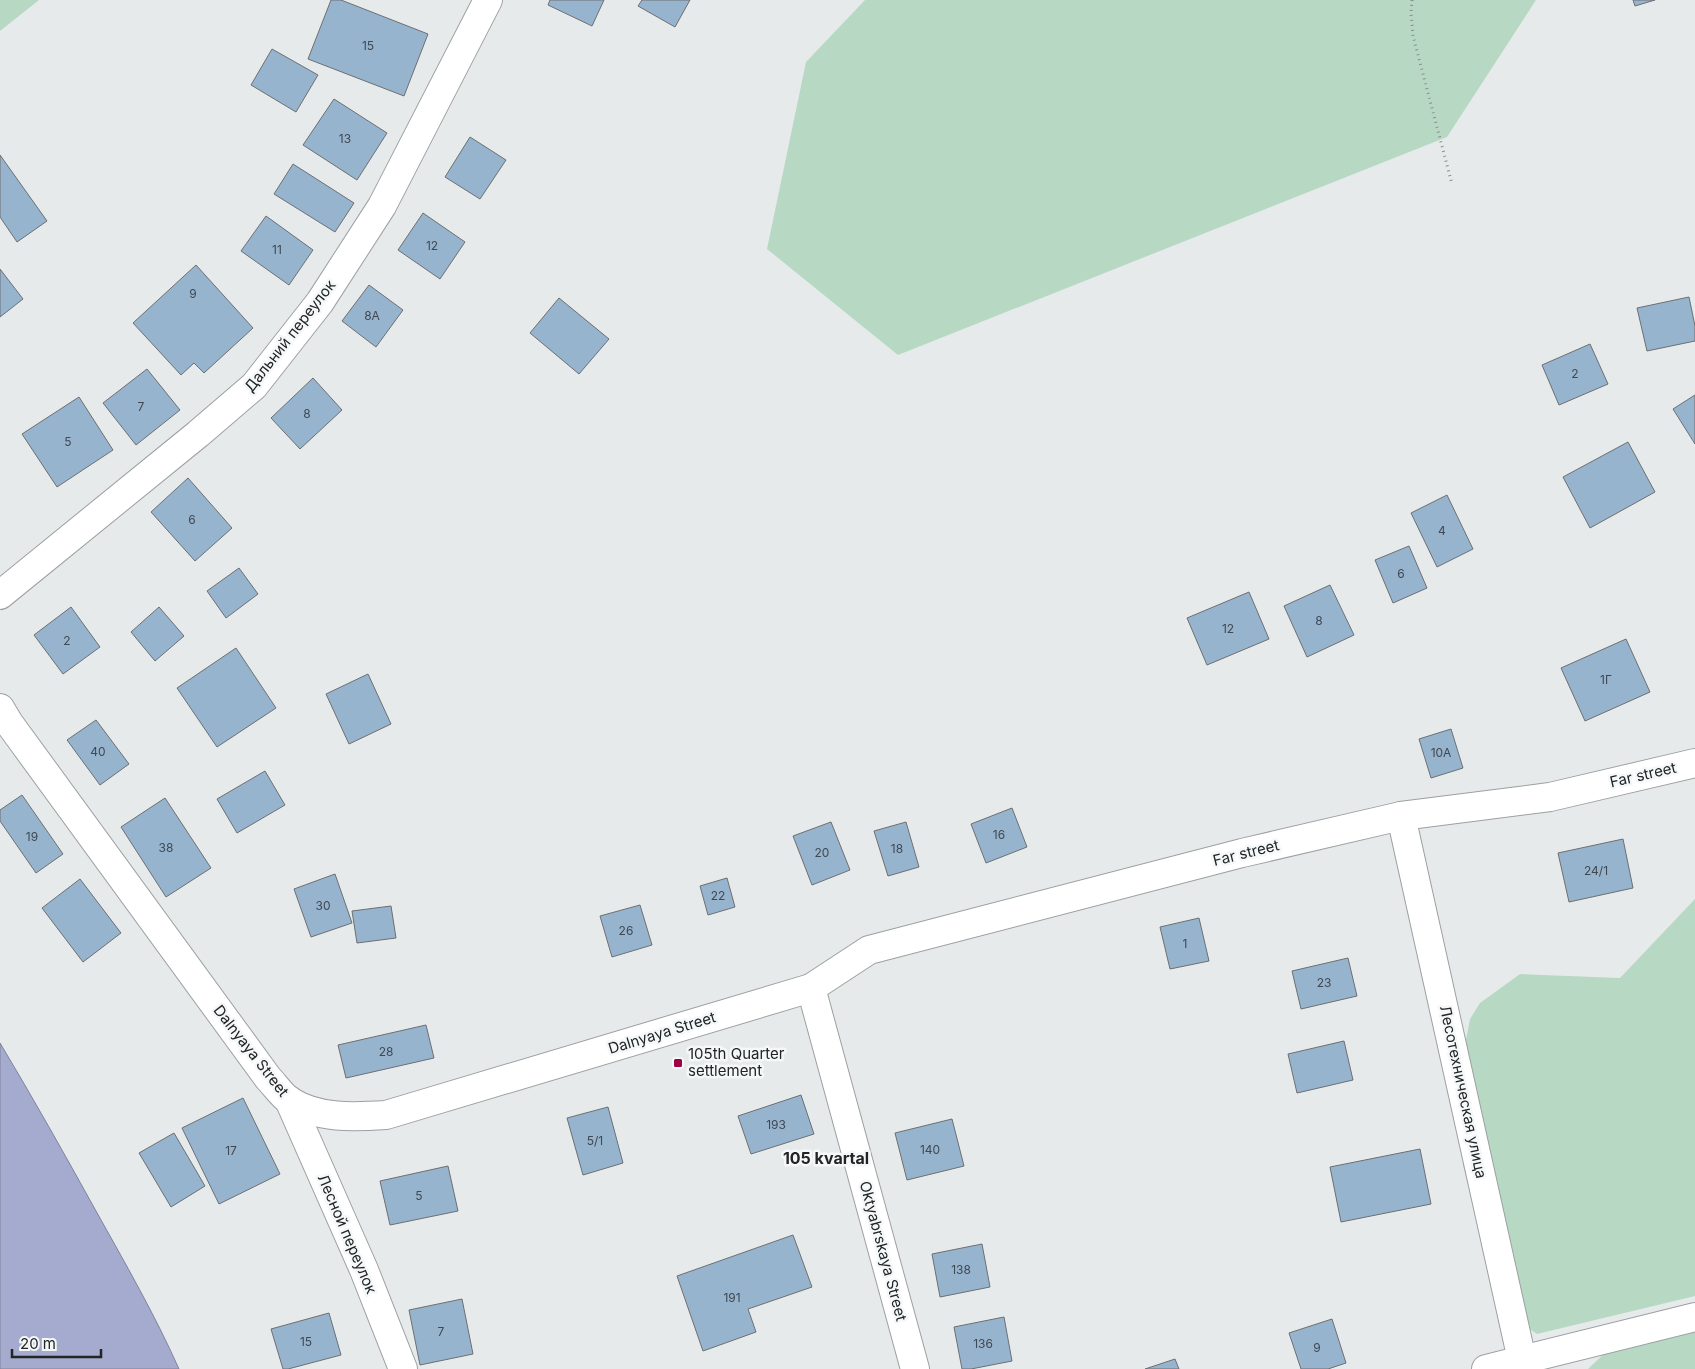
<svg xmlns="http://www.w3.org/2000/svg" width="1695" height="1369" font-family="Inter,sans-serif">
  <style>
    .green { fill: #b7d9c4 }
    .water { fill: #a5abce; stroke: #7e829b }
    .building { fill: #97b4cf; stroke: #6d6f71 }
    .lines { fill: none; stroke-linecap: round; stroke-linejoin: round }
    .street-casing { stroke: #9ca0a1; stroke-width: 30 }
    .secondary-casing { stroke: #9ca0a1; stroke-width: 30 }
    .path { stroke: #8b8d8e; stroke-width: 3; stroke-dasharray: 1 4; stroke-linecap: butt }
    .street { stroke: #fff; stroke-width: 28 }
    .secondary { stroke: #fff; stroke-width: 28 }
    .poi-dot { fill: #9f0145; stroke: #f4f8f9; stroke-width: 2 }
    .labels { text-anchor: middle; stroke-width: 5; stroke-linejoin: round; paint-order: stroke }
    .number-label { font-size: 12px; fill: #404850 }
    .street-label { font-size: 15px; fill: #232425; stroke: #f4f8f9 }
    .poi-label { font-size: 15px; fill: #232425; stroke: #f4f8f9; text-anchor: start }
    .neighbourhood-label { font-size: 16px; font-weight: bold; fill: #232425; stroke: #f4f8f9 }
  </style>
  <rect width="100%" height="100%" fill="#e6eaeb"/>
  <!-- green -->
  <g class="green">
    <polygon points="0,0 39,0 0,31"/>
    <polygon points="865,0 1536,0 1447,137 898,355 767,249 806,62"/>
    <polygon points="1695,899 1695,1296 1537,1334 1498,1306 1463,1165 1462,1061 1470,1019 1480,1003 1520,974 1620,978"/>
    <polygon points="1695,1323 1695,1369 1588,1369 1610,1348"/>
  </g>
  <!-- water -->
  <path class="water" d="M0 1043C33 1098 65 1155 96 1211 125 1263 155 1315 179 1369H0Z"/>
  <!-- building -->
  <g class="building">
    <polygon points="331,0 341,0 428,34 404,96 308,59"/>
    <polygon points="550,0 604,0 592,26 548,5"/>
    <polygon points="642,0 690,0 675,27 638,6"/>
    <polygon points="1633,0 1655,0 1635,6"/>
    <polygon points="272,49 318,75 296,112 251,85"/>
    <polygon points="334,99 387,133 357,180 303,145"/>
    <polygon points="470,137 506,160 480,199 445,177"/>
    <polygon points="0,155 47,221 17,242 0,217"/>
    <polygon points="293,164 354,203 335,232 274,194"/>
    <polygon points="423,213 465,242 440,279 398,250"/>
    <polygon points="266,216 313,250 289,285 241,251"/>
    <polygon points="196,265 253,328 204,373 194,363 181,375 133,323"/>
    <polygon points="0,269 23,299 0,317"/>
    <polygon points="369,285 403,310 376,347 342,321"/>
    <polygon points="1689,297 1695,326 1695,341 1647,351 1637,308"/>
    <polygon points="559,298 609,339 579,374 530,333"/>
    <polygon points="1590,344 1608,384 1559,405 1542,365"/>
    <polygon points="147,369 180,410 136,445 103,403"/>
    <polygon points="313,378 342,410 300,449 271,418"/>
    <polygon points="1695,395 1695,444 1673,409"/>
    <polygon points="79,397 113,450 57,487 22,434"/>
    <polygon points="1628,442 1655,492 1590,528 1563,477"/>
    <polygon points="188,478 232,528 195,561 151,512"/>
    <polygon points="1447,495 1473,549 1437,567 1411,513"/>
    <polygon points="1409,546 1427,588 1393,603 1375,560"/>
    <polygon points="239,568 258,594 226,618 207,591"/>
    <polygon points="1330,585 1354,635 1307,657 1284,606"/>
    <polygon points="1249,592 1269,639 1207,665 1187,618"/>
    <polygon points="71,607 100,647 63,674 34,635"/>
    <polygon points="159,607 184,636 155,661 131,632"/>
    <polygon points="1626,639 1650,692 1585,721 1561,668"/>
    <polygon points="236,648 276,708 217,747 177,688"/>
    <polygon points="368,674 391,724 349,744 326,694"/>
    <polygon points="96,720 129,764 100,785 67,740"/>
    <polygon points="1451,729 1463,768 1431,778 1419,739"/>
    <polygon points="265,771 285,805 237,833 217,799"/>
    <polygon points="22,795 63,854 36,873 0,821 0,810"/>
    <polygon points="165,798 211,868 166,897 121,827"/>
    <polygon points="1012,808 1027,847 986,863 971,824"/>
    <polygon points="831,822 850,870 812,885 793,836"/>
    <polygon points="906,822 919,867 888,876 874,831"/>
    <polygon points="1623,839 1633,888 1569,902 1558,853"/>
    <polygon points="335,874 352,923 311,937 294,889"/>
    <polygon points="727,878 735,907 708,915 700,886"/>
    <polygon points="80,879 121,933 83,962 42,908"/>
    <polygon points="640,905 652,945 612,957 600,916"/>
    <polygon points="391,906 396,938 357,943 352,911"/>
    <polygon points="1199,918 1209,961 1170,969 1160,927"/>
    <polygon points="1348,958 1357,996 1301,1009 1292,971"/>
    <polygon points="426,1025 434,1058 346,1078 338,1045"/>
    <polygon points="1344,1041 1353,1080 1297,1093 1288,1054"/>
    <polygon points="801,1095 814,1134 751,1154 738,1116"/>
    <polygon points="243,1098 280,1174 219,1204 182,1128"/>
    <polygon points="608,1107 623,1163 583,1175 567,1118"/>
    <polygon points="952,1119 964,1166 907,1180 895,1133"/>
    <polygon points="174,1133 205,1186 171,1207 139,1153"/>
    <polygon points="1420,1149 1431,1204 1341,1222 1330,1167"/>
    <polygon points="448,1166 458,1211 390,1225 380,1181"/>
    <polygon points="793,1235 812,1287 748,1309 756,1332 703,1351 677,1276"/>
    <polygon points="982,1244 990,1287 940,1297 932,1254"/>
    <polygon points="462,1299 473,1354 420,1365 409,1310"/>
    <polygon points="329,1313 341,1355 288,1369 283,1369 271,1329"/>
    <polygon points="1004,1317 1012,1361 971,1369 962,1369 954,1327"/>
    <polygon points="1332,1319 1346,1363 1328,1369 1301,1369 1289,1333"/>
    <polygon points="1175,1359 1179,1369 1145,1369"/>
  </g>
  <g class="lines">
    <!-- street casing -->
    <g class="street-casing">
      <g id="street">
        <polyline points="0,595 198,434 254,386 320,302 382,206 488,0"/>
        <path d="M0 708 9 723 268 1078C275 1085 282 1096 290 1101 318 1119 354 1117 386 1115L811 988 869 950 1242 853 1401 816 1550 797 1695 763"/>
        <polyline points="1401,816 1524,1369"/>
        <polyline points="289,1100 364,1270 403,1369"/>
        <polyline points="1486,1369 1695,1317"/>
      </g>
    </g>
    <!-- secondary casing -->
    <g class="secondary-casing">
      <polyline id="secondary" points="811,988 915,1369"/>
    </g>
    <!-- path -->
    <polyline class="path" points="1412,0 1411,13 1413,36 1452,184"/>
    <!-- street -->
    <use href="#street" class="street"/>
    <!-- secondary -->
    <use href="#secondary" class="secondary"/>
  </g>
  <!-- markers -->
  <rect class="poi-dot" x="673" y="1058" width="10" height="10" rx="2.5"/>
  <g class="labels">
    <!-- number labels -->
    <g class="number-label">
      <text x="368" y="50">15</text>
      <text x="345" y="143">13</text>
      <text x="432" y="250">12</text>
      <text x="277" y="254">11</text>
      <text x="193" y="298">9</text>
      <text x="372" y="320">8А</text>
      <text x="1575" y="378">2</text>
      <text x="141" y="411">7</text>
      <text x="307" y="418">8</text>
      <text x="68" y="446">5</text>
      <text x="192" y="524">6</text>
      <text x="1442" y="535">4</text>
      <text x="1401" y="578">6</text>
      <text x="1319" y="625">8</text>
      <text x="1228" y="633">12</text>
      <text x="67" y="645">2</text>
      <text x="1606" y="684">1Г</text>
      <text x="98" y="756">40</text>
      <text x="1441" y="757">10А</text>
      <text x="999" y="839">16</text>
      <text x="32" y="841">19</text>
      <text x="166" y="852">38</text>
      <text x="897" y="853">18</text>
      <text x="822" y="857">20</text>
      <text x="1596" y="875">24/1</text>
      <text x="718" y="900">22</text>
      <text x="323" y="910">30</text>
      <text x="626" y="935">26</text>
      <text x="1185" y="948">1</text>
      <text x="1324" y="987">23</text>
      <text x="386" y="1056">28</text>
      <text x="776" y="1129">193</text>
      <text x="595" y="1145">5/1</text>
      <text x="930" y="1154">140</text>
      <text x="231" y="1155">17</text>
      <text x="419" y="1200">5</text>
      <text x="961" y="1274">138</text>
      <text x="732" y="1302">191</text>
      <text x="441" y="1336">7</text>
      <text x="306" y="1346">15</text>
      <text x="983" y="1348">136</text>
      <text x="1317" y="1352">9</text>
    </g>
    <!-- street labels -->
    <g class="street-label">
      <text transform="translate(290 336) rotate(-52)" y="5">Дальний переулок</text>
      <text transform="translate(1643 775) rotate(-13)" y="5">Far street</text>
      <text transform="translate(1246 853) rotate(-14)" y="5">Far street</text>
      <text transform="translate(662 1033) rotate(-17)" y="5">Dalnyaya Street</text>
      <text transform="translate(251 1051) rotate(52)" y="5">Dalnyaya Street</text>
      <text transform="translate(1463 1092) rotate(78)" y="5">Лесотехническая улица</text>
      <text transform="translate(347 1234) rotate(67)" y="5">Лесной переулок</text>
      <text transform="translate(883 1251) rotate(75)" y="5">Oktyabrskaya Street</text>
    </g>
    <!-- poi labels -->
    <g class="poi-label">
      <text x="688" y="1059">105th Quarter<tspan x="688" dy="17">settlement</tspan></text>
    </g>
    <!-- neighbourhood labels -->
    <g class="neighbourhood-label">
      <text x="826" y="1164">105 kvartal</text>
    </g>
  </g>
  <!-- scale -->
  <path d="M12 1349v8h89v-8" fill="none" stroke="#232425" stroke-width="2.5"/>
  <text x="20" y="1349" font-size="15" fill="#232425" stroke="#f4f8f9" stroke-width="4" paint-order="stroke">20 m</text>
</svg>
